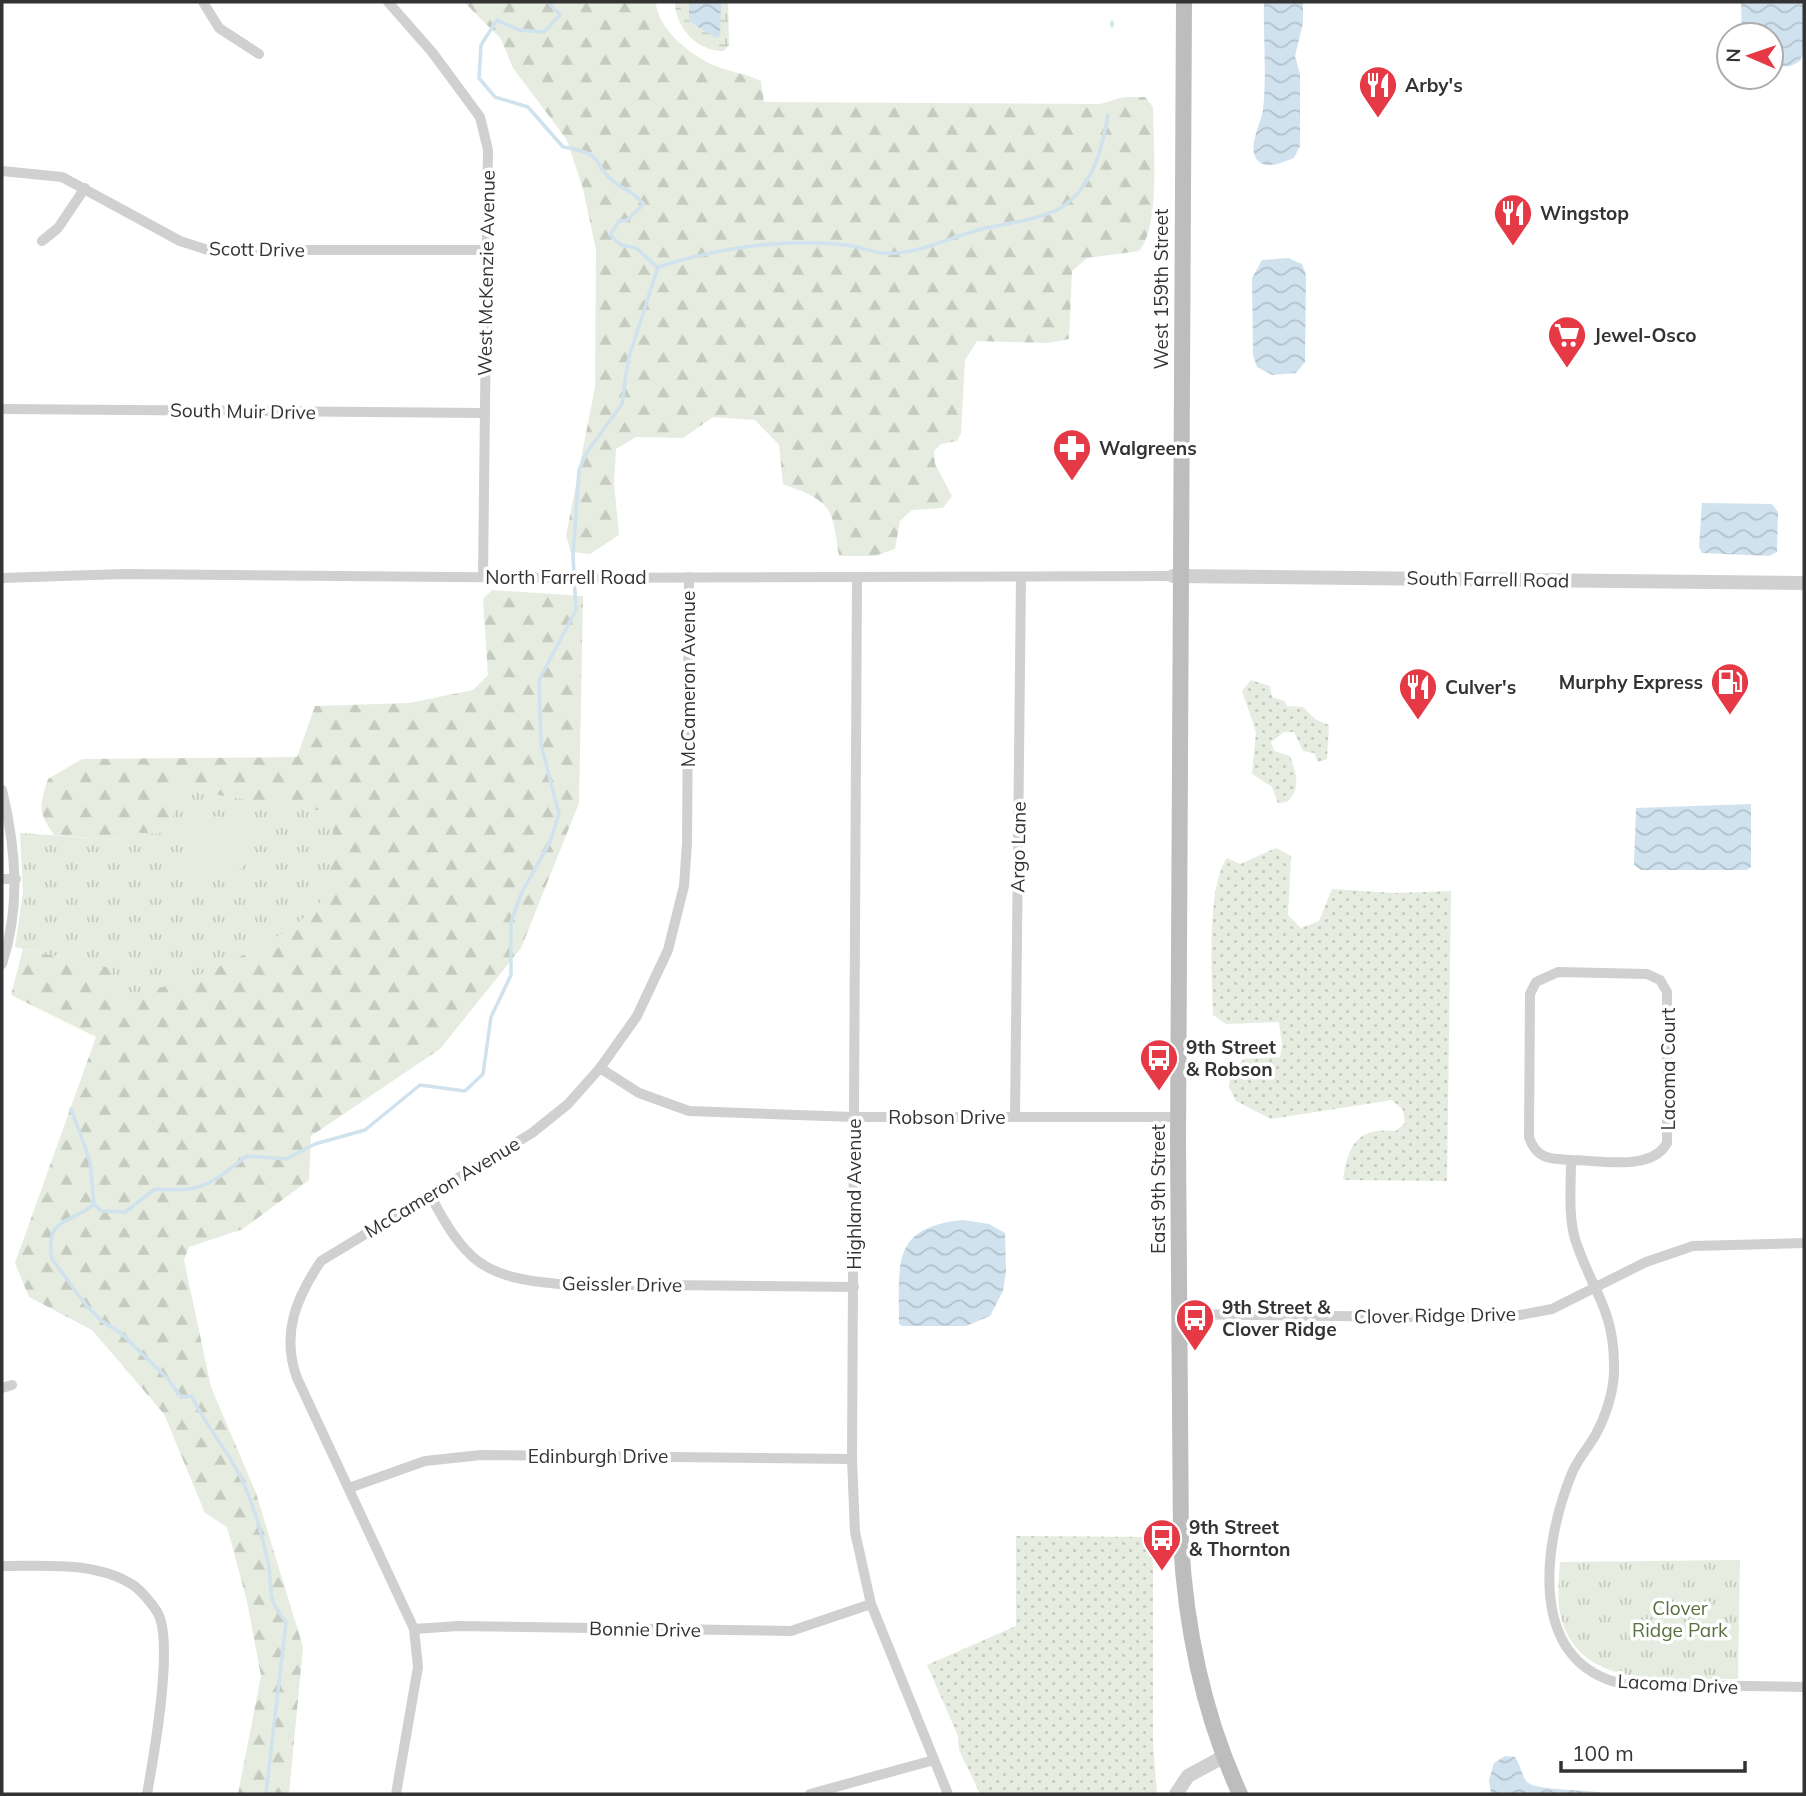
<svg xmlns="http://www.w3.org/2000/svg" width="1806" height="1796" font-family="Mulish,sans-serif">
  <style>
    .grass { fill: url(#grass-dots) }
    .forest { fill: url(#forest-firs) }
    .wetland { fill: url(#wetland-marsh) }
    .park { fill: url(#park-tufts) }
    .pitch { fill: #e6ecdf }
    .water { fill: url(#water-waves) }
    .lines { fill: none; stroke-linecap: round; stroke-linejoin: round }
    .stream { stroke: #cfe2ee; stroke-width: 3.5 }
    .minor { stroke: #d0d0d0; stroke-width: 10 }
    .tertiary { stroke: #d0d0d0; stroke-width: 14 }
    .secondary { stroke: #bdbdbd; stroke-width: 16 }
    .labels { text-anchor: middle; stroke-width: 7; stroke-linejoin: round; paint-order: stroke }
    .poi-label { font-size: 19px; font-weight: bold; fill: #333; stroke: #fff; text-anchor: start }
    .street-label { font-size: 19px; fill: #333; stroke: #fff }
    .park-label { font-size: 19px; fill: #56703f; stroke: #fff }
  </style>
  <defs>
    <pattern id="grass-dots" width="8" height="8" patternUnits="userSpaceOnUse" patternTransform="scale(1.75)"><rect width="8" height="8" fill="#e6ecdf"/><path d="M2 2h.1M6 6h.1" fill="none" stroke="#c6cbc0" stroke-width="1.8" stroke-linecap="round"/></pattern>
    <pattern id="forest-firs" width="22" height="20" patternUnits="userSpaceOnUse" patternTransform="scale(1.75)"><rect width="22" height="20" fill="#e6ecdf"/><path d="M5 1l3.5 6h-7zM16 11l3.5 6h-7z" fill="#c6cbc0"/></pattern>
    <pattern id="wetland-marsh" width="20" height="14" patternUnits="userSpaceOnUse" patternTransform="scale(1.75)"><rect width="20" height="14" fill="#e6ecdf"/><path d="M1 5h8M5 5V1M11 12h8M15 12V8" fill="none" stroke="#c6cbc0"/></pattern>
    <pattern id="park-tufts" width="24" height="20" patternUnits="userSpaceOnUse" patternTransform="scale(1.75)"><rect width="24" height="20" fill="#e6ecdf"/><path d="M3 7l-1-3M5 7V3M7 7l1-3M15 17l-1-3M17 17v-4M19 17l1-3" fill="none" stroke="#c6cbc0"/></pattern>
    <pattern id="water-waves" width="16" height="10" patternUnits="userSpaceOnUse" patternTransform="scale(1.75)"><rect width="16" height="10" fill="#cfe2ee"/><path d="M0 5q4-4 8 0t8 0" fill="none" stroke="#b2c2cd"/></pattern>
  </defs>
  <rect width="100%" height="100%" fill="#fff"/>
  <!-- grass -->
  <g class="grass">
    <path d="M1251 680 1270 686 1272 697 1284 701 1287 706 1303 707 1315 719 1329 725 1327 759 1318 762 1314 753 1303 751 1294 732H1284L1271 742 1274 751 1290 756C1296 774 1302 787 1287 802L1278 803 1272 787 1252 774 1256 732 1242 691Z"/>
    <path d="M1276 848 1291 856 1288 915 1301 928 1319 921 1332 889 1394 893 1451 891 1447 1181 1343 1180C1348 1145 1357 1127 1396 1131L1405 1123 1403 1110 1392 1100 1271 1119 1236 1101 1229 1087 1230 1075 1244 1059 1280 1057 1282 1044 1279 1022 1226 1024 1213 1015C1212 977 1206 888 1227 858L1240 864Z"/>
    <polygon points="1016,1536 1153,1537 1153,1743 1157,1794 980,1794 959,1750 958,1736 927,1665 1016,1626"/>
  </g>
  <!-- forest -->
  <g class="forest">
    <path d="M464 2H656C656 27 690 55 713 65 728 72 745 73 761 81L764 102 1100 104 1124 97H1145L1153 107C1153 142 1161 226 1139 251L1087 258 1072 271 1069 339 1048 343 977 341 965 360 961 433 957 441 941 444 934 451 935 464 952 496 943 508 912 510 900 521 895 549 875 556H839C832 506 832 502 783 484L779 445 755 420 713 417 683 438 636 437 616 449 614 483 619 535 590 554 571 552 566 536 595 387 596 250 583 189 567 140 513 68 501 39Z"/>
    <path d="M492 590 583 596 579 803 521 948 440 1049 311 1136 309 1180 243 1229 189 1247 184 1260 211 1387 256 1493 303 1647 289 1794H238L261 1676 247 1601 227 1527 205 1513 164 1414 92 1330 29 1297 15 1263 96 1037 11 995 23 949 113 968 327 891 334 813 177 789 171 827 158 835 129 832 119 840 54 835C38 812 39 807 48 779L82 759 297 757 315 706 409 703 473 690 488 675 483 599Z"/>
  </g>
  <!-- wetland -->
  <path class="wetland" d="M675 2H728L729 45 724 51C697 52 675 27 675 2Z"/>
  <!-- park -->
  <g class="park">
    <path d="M177 789 334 813C332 831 332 878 326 893 308 934 153 1005 111 992L112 968 15 947 23 893 20 833 119 840 129 832 158 834 171 827Z"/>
    <path d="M1740 1560 1738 1679C1680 1678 1584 1693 1562 1621 1556 1602 1559 1581 1560 1562Z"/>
  </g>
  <!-- pitch -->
  <path class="pitch" d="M201 815C213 817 228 816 239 820 247 824 249 829 251 837 263 873 201 894 187 862 183 852 188 835 189 824Z"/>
  <!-- water -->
  <g class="water">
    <polygon points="689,2 721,2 720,36 715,38 689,21"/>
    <path d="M1264 2H1303V23L1295 56 1300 74V146L1294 158C1283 162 1268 170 1258 161 1246 149 1261 124 1263 110 1267 74 1263 37 1264 2Z"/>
    <polygon points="1741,2 1804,2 1804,51 1800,61 1791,66 1771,67 1771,35 1742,35"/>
    <polygon points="1288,258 1302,264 1306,275 1305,362 1296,373 1272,375 1257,367 1253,355 1252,278 1262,260"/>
    <polygon points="1702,503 1772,504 1778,512 1777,552 1769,556 1702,553 1699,547"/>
    <polygon points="1751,804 1751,867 1747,870 1641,870 1634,865 1636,808"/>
    <path d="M963 1220 989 1224 1005 1233 1006 1272 1003 1291 990 1316 966 1326H902L899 1324C899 1263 891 1227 963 1220Z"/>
    <path d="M1505 1756 1515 1757C1520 1764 1522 1776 1527 1782 1535 1791 1591 1789 1608 1794H1491L1489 1780 1494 1763Z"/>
  </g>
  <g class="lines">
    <!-- stream -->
    <g class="stream">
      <path d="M548 2 560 15 544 32 519 30 497 20 481 45 479 78 495 97 528 107 563 147C609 154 590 165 617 184 629 192 632 191 644 204L627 220 619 221 610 235 621 245 636 248 657 267"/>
      <polyline points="1112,22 1112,26"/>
      <path d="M658 267C718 248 783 238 846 245 859 246 871 252 883 253 916 256 954 235 986 228 1007 224 1045 218 1062 207 1093 186 1102 150 1108 115"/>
      <polyline points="71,1109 90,1161 94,1204"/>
      <path d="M94 1204 101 1211 125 1212 155 1189C204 1193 209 1184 247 1156L286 1159 315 1144 365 1130 420 1085 465 1091 483 1074 491 1017 511 975V922L522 892 550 842 559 814 541 744 539 680 576 610 573 556 579 470 587 452 622 404 628 360 658 267"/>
      <path d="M94 1204C71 1224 44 1217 52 1259L86 1305 102 1321 122 1334 168 1379 181 1397 192 1396C205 1426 228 1450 242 1480 254 1506 262 1534 268 1562 274 1592 264 1595 286 1622L266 1794"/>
    </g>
    <!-- minor -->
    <g class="minor">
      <polyline points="203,2 219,28 259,54"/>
      <polyline points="388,2 432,52 480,117 488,150 483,577"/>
      <polyline points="2,171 62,177 180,241 208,250 487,250"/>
      <polyline points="42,241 58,228 85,188"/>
      <polyline points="2,409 483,413"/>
      <polyline points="857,577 852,1459 855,1532 871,1604 948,1794"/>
      <polyline points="2,578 123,574 560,578 1173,576"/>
      <path d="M2 790C16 849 21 906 2 964"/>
      <polyline points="2,879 16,879"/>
      <polyline points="600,1068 639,1093 689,1111 854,1117 1178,1117"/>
      <polyline points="1015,1117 1021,577"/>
      <path d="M1571 1160C1550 1159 1536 1159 1529 1137L1530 994 1536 982 1558 972 1647 974 1660 980 1667 992V1143C1651 1172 1600 1160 1571 1160 1571 1186 1568 1214 1575 1239 1591 1289 1614 1308 1614 1365 1615 1387 1607 1413 1597 1432 1590 1446 1578 1458 1572 1473 1543 1543 1526 1663 1623 1684L1804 1687"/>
      <path d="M430 1195C466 1262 482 1277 559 1284L854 1287"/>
      <polyline points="1178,1314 1504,1318 1552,1309 1646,1262 1693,1246 1804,1243"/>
      <polyline points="2,1388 12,1385"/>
      <polyline points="349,1488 425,1461 481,1455 852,1459"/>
      <path d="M2 1566C44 1566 96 1561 133 1585 141 1590 157 1609 160 1618 172 1654 154 1755 147 1794"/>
      <polyline points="414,1629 458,1626 791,1631 871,1604"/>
      <path d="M396 1794 418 1667 414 1629 297 1378C281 1334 296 1298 321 1261L532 1133 568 1104 600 1068 637 1016 668 950 684 886 687 843 689 577"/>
      <polyline points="810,1794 934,1760"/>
    </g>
    <!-- tertiary -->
    <g class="tertiary">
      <polyline points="1173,576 1804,583"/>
      <polyline points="1176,1794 1188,1776 1223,1757"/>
    </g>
    <!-- secondary -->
    <path class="secondary" d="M1184 2 1178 1142 1181 1543C1186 1629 1204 1716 1240 1794"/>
  </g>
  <!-- icons -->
  <defs>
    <g id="restaurant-pin" transform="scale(2.0125)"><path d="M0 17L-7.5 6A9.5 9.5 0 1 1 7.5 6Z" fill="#e63946" stroke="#fff"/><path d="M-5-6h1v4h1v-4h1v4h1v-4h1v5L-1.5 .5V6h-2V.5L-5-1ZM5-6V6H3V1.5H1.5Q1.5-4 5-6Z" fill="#fff"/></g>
    <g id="supermarket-pin" transform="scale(2.0125)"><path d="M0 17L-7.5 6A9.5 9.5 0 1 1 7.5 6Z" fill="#e63946" stroke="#fff"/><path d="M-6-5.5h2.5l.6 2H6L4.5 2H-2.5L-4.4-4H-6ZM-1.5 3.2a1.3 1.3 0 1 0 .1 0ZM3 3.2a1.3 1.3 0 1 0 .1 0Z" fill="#fff"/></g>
    <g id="pharmacy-pin" transform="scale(2.0125)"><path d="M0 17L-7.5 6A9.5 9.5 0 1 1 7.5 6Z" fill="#e63946" stroke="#fff"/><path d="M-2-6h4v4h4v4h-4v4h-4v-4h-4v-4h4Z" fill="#fff"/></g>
    <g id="fuel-pin" transform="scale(2.0125)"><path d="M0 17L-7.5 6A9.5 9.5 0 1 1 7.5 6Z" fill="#e63946" stroke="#fff"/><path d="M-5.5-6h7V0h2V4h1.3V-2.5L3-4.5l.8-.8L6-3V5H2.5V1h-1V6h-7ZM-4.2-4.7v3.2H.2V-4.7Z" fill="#fff"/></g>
    <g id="bus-pin" transform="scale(2.0125)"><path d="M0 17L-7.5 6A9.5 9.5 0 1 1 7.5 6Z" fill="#e63946" stroke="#fff"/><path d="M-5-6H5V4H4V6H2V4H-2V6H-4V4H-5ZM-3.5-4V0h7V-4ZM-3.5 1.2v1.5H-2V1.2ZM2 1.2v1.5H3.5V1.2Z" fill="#fff"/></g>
  </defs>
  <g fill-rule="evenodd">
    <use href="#restaurant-pin" x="1378" y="85"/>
    <use href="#restaurant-pin" x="1513" y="213"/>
    <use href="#supermarket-pin" x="1567" y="335"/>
    <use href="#pharmacy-pin" x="1072" y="448"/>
    <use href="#fuel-pin" x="1730" y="682"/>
    <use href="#restaurant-pin" x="1418" y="687"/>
    <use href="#bus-pin" x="1159" y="1058"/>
    <use href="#bus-pin" x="1195" y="1318"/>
    <use href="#bus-pin" x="1162" y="1538"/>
  </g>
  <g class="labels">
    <!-- poi labels -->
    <g class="poi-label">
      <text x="1405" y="92">Arby's</text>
      <text x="1540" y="220">Wingstop</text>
      <text x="1594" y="342">Jewel-Osco</text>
      <text x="1099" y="455">Walgreens</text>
      <text x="1703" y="689" text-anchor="end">Murphy Express</text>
      <text x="1445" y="694">Culver's</text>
      <text x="1186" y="1054">9th Street<tspan x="1186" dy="22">&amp; Robson</tspan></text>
      <text x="1222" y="1314">9th Street &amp;<tspan x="1222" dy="22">Clover Ridge</tspan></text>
      <text x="1189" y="1534">9th Street<tspan x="1189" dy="22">&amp; Thornton</tspan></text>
    </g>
    <!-- street labels -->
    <g class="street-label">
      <text transform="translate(257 249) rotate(1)" y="7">Scott Drive</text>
      <text transform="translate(486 273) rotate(-89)" y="7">West McKenzie Avenue</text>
      <text transform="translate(1161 289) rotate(-90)" y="7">West 159th Street</text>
      <text transform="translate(243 411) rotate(1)" y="7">South Muir Drive</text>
      <text x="566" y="584">North Farrell Road</text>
      <text transform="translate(1488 579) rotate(1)" y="7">South Farrell Road</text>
      <text transform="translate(688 679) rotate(-90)" y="7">McCameron Avenue</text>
      <text transform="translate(1018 847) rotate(-89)" y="7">Argo Lane</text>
      <text transform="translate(1668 1069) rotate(-90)" y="7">Lacoma Court</text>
      <text x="947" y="1124">Robson Drive</text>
      <text transform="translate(442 1187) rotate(-31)" y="7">McCameron Avenue</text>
      <text transform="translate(1158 1189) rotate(-90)" y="7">East 9th Street</text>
      <text transform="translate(854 1194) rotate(-90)" y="7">Highland Avenue</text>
      <text transform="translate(622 1284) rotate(1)" y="7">Geissler Drive</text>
      <text transform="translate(1435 1315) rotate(-1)" y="7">Clover Ridge Drive</text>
      <text x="598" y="1463">Edinburgh Drive</text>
      <text transform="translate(645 1629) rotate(1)" y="7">Bonnie Drive</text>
      <text transform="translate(1678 1684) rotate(3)" y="7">Lacoma Drive</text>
    </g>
    <!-- park labels -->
    <g class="park-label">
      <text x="1680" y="1615">Clover<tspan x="1680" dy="22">Ridge Park</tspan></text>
    </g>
  </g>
  <!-- border -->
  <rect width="1806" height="1796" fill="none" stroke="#333333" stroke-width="7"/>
  <!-- north arrow -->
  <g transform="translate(1750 56) rotate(272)"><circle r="33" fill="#ffffff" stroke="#adadad" stroke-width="2"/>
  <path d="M0-5L12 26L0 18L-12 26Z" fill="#e63946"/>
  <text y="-10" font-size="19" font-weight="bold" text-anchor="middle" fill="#333333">N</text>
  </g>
  <!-- scale -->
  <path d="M1561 1761v10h184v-10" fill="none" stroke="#333333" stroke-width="3.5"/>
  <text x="1572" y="1761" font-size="21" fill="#333333" stroke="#ffffff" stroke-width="5" paint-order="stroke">100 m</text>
</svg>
